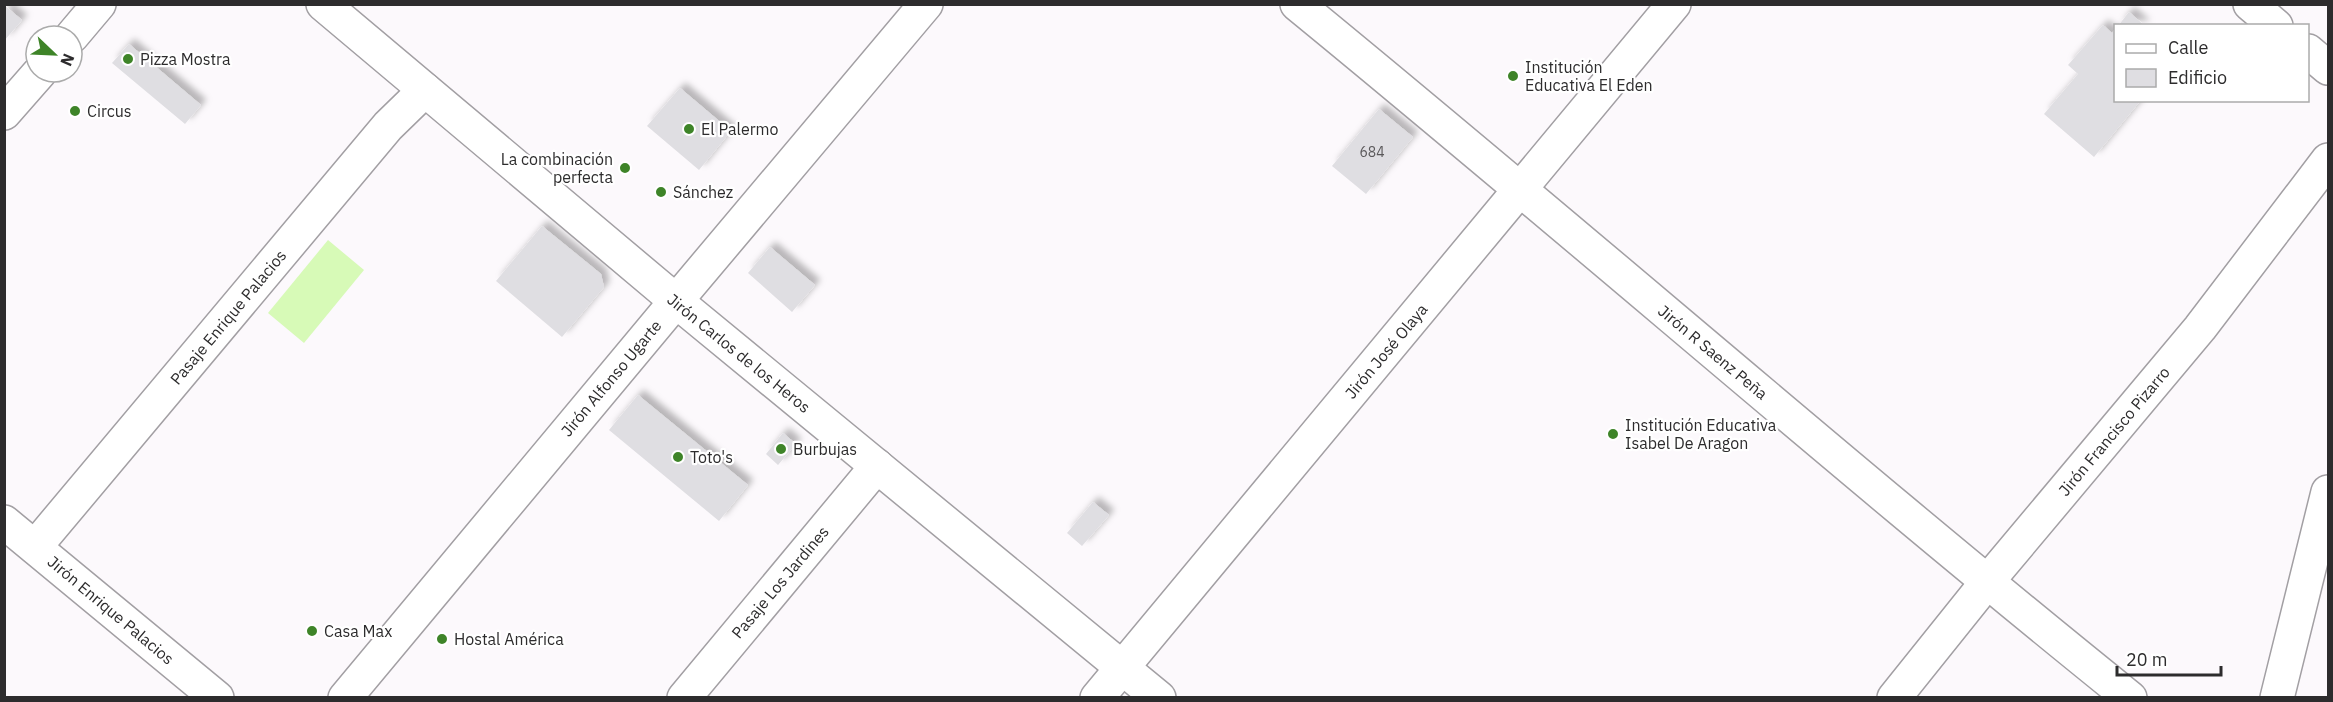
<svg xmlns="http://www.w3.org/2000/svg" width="2333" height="702" font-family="'IBM Plex Sans',sans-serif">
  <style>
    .green { fill: #d7fab7 }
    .building { fill: #dfdee2; filter: url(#shadow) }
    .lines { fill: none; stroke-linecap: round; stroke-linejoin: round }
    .minor-casing { stroke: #a29fa3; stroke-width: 36 }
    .tertiary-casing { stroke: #a29fa3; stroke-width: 36 }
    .secondary-casing { stroke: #a29fa3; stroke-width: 36 }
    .minor { stroke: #fff; stroke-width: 33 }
    .tertiary { stroke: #fff; stroke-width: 33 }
    .secondary { stroke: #fff; stroke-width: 33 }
    .poi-dot { fill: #3e8428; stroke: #fff; stroke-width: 2 }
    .labels { text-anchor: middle; stroke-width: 4.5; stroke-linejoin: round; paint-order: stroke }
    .number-label { font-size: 14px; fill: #5a585a }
    .poi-label { font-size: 16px; fill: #2d2c2d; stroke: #fff; text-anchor: start }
    .street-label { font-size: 16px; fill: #2d2c2d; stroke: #fff }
  </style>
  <defs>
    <filter id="shadow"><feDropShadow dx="5.5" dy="-5.5" stdDeviation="3" flood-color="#0004"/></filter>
  </defs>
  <rect width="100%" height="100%" fill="#fcf9fc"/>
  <!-- green -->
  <polygon class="green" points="328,240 364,270 304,343 268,313"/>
  <!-- building -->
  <g class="building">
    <polygon points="4,5 22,20 4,41"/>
    <polygon points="2129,12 2145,26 2118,26"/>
    <polygon points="2103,25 2112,33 2116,28 2116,100 2141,100 2094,157 2044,114 2078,74 2068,65"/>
    <polygon points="129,44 201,105 185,124 112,63"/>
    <polygon points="680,88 731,131 699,170 647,126"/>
    <polygon points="1379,109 1413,137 1366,194 1332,166"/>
    <polygon points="542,226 601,274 604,287 562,337 496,281"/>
    <polygon points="770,247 815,285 792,312 748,273"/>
    <polygon points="638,395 748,485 719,521 609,430"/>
    <polygon points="783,433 796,444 778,465 766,454"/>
    <polygon points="1093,502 1109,515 1082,546 1067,533"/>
  </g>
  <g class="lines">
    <!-- minor casing -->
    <g class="minor-casing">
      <g id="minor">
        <polyline points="323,4 676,301 1159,698"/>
        <path d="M1297 4C1577 233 1848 471 2130 698"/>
        <polyline points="72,36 99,4"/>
        <polyline points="4,113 40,72"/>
        <polyline points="4,522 217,698"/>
        <polyline points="35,547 388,126 425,90"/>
        <polyline points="345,698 676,301 926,4"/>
        <polyline points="684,698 877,466"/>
        <polyline points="2277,698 2328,492"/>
      </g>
    </g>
    <!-- tertiary casing -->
    <g class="tertiary-casing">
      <polyline id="tertiary" points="1894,698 1987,582 2200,328 2328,160"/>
    </g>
    <!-- secondary casing -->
    <g class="secondary-casing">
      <g id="secondary">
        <polyline points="2250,4 2276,26"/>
        <polyline points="2308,51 2328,68"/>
        <polyline points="1097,698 1674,4"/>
      </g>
    </g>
    <!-- minor -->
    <use href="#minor" class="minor"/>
    <!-- tertiary -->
    <use href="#tertiary" class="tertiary"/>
    <!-- secondary -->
    <use href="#secondary" class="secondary"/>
  </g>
  <!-- markers -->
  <g class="poi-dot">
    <circle cx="128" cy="59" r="6"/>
    <circle cx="1513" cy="76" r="6"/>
    <circle cx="75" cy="111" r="6"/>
    <circle cx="689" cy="129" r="6"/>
    <circle cx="625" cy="168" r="6"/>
    <circle cx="661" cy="192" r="6"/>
    <circle cx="1613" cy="434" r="6"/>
    <circle cx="781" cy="449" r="6"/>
    <circle cx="678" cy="457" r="6"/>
    <circle cx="312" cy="631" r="6"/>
    <circle cx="442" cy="639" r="6"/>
  </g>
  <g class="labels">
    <!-- number labels -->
    <g class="number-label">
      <text x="1372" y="157">684</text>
    </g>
    <!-- poi labels -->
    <g class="poi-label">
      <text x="140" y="65">Pizza Mostra</text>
      <text x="1525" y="73">Institución<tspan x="1525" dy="18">Educativa El Eden</tspan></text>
      <text x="87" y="117">Circus</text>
      <text x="701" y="135">El Palermo</text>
      <text x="613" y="165" text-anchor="end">La combinación<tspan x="613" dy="18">perfecta</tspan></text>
      <text x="673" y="198">Sánchez</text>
      <text x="1625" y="431">Institución Educativa<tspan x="1625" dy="18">Isabel De Aragon</tspan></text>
      <text x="793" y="455">Burbujas</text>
      <text x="690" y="463">Toto's</text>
      <text x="324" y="637">Casa Max</text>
      <text x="454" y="645">Hostal América</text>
    </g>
    <!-- street labels -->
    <g class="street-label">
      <text transform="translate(228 317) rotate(-50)" y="6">Pasaje Enrique Palacios</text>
      <text transform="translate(1386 351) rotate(-50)" y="6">Jirón José Olaya</text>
      <text transform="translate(1713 352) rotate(40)" y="6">Jirón R Saenz Peña</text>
      <text transform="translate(739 353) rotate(39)" y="6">Jirón Carlos de los Heros</text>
      <text transform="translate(611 378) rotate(-50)" y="6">Jirón Alfonso Ugarte</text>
      <text transform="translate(2114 431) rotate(-50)" y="6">Jirón Francisco Pizarro</text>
      <text transform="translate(780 582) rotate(-50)" y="6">Pasaje Los Jardines</text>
      <text transform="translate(111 610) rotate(40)" y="6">Jirón Enrique Palacios</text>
    </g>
  </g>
  <!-- border -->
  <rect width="2333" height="702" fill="none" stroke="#2d2c2d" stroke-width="12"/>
  <!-- legend -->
  <rect x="2114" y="24" width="195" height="78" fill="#ffffff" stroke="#ababab" stroke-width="1.5"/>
  <rect x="2126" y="44" width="30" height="9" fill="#ffffff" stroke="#ababab" stroke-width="1.5"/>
  <text x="2168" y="54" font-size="18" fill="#2d2c2d">Calle</text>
  <rect x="2126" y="69" width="30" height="18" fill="#dfdee2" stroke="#ababab" stroke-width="1.5"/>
  <text x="2168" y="84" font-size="18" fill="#2d2c2d">Edificio</text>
  <!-- north arrow -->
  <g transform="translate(54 54) rotate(113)"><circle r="28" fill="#ffffff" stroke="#ababab" stroke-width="1.5"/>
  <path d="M0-4.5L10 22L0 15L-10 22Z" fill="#3e8428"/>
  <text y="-9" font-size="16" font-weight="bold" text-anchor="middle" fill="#2d2c2d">N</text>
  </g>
  <!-- scale -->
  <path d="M2117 666v9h104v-9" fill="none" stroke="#2d2c2d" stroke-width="3"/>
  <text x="2126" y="666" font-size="18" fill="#2d2c2d" stroke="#ffffff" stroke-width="4.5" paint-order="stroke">20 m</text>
</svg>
